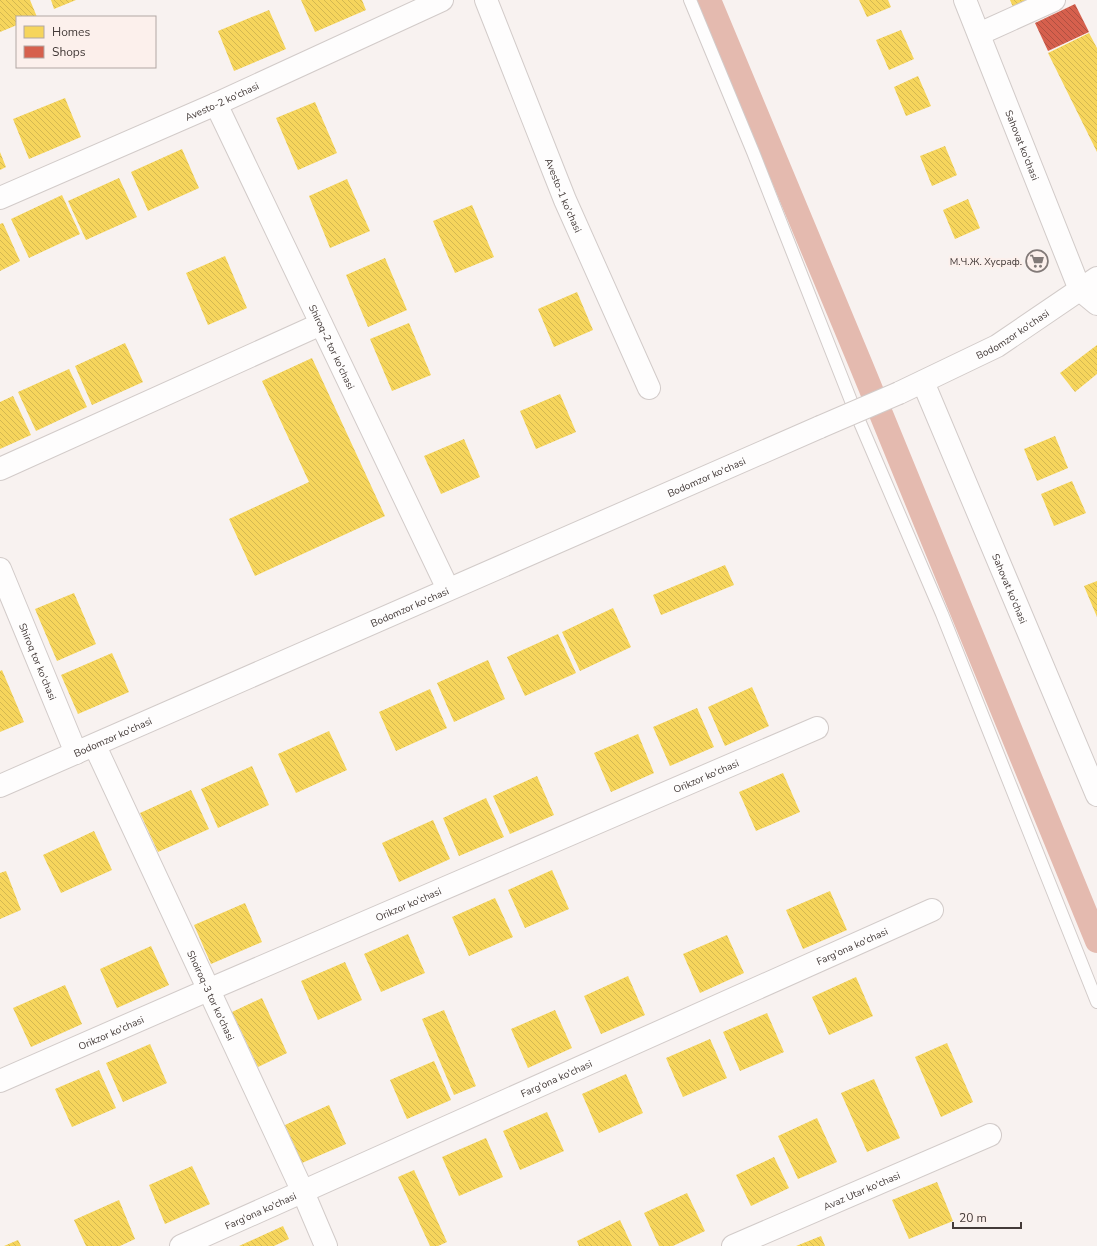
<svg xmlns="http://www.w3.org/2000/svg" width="1097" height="1246" font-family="'Nunito Sans',sans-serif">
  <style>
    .homes { fill: url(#homes-back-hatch) }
    .shops { fill: url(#shops-back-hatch) }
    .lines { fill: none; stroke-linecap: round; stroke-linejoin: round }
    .canal { stroke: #e4baaf; stroke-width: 24 }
    .lane-casing { stroke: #d2cbc9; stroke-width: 14 }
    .street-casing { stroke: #d2cbc9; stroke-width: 24 }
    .secondary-casing { stroke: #d2cbc9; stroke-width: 24 }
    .lane { stroke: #fefdfd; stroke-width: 12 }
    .street { stroke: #fefdfd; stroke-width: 22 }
    .secondary { stroke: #fefdfd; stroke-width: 22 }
    .secondary-bridge-casing { stroke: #d2cbc9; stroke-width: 24; stroke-linecap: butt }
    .secondary-bridge { stroke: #fefdfd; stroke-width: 22 }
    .labels { text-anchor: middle; stroke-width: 4; stroke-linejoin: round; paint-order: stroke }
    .street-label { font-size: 10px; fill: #433a38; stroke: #fcf0ec }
    .poi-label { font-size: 10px; fill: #433a38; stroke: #fcf0ec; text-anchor: end }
  </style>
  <defs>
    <pattern id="homes-back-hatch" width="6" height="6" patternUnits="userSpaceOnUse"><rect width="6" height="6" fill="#f6d55c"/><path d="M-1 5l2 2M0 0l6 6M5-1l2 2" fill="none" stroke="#d4b851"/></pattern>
    <pattern id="shops-back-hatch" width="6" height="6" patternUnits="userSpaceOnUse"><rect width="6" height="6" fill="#d6604d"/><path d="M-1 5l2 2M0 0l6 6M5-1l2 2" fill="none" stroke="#af5041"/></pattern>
  </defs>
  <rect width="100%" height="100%" fill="#f8f2f0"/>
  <!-- homes -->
  <g class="homes">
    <polygon points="0,0 30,0 37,17 17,17 17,25 0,32"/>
    <polygon points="51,0 76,0 54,9"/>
    <polygon points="301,0 362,0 366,10 315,32"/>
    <polygon points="859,0 888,0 891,7 867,17"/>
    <polygon points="1010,0 1028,0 1013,7"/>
    <polygon points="269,10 286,49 234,71 218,31"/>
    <polygon points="901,30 914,59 889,70 876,40"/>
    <polygon points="1089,33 1097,48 1097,152 1048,53"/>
    <polygon points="918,76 931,106 906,116 894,87"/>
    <polygon points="65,98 81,137 29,159 13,119"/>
    <polygon points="315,102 337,153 298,170 276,118"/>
    <polygon points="945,146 957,175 932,186 920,156"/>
    <polygon points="182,149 199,188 148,211 131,172"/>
    <polygon points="0,152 6,167 0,170"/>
    <polygon points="119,178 137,217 86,240 68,201"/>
    <polygon points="347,179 370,231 330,248 309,196"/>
    <polygon points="62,195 80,234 29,258 11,219"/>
    <polygon points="968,199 980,228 955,239 943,210"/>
    <polygon points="472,205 494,257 455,273 433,221"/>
    <polygon points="3,223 20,261 0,271 0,224"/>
    <polygon points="225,256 247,308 208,325 186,273"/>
    <polygon points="385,258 407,310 368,327 346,275"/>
    <polygon points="577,292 593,330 554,347 538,309"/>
    <polygon points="409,323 431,375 392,391 370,339"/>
    <polygon points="125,343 143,382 92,405 75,366"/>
    <polygon points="1097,345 1097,374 1075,392 1060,373"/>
    <polygon points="312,358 385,516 255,576 229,519 309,482 262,381"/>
    <polygon points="69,369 87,407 36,431 18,392"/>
    <polygon points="560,394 576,432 536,449 520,411"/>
    <polygon points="13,396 31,435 0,449 0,402"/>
    <polygon points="1055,436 1068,468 1037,481 1024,449"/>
    <polygon points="464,439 480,477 441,494 424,456"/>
    <polygon points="1072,481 1086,513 1054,526 1041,494"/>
    <polygon points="725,565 734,585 661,615 653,595"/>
    <polygon points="1097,581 1097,617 1084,586"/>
    <polygon points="74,593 96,644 57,661 35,609"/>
    <polygon points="613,608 631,647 580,671 562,632"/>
    <polygon points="558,634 576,673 525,696 507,657"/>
    <polygon points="112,653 129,692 78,714 61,675"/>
    <polygon points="488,660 505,699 454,722 437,683"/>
    <polygon points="2,670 24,722 0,732 0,671"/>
    <polygon points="752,687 769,726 725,746 708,707"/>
    <polygon points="430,689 447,728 396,751 379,712"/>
    <polygon points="697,708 714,747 670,766 653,727"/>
    <polygon points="329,731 347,770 296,793 278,754"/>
    <polygon points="638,734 654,773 611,792 594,753"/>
    <polygon points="252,766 269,805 218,828 201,789"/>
    <polygon points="783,773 800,812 756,831 739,792"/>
    <polygon points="537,776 554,815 510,834 493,796"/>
    <polygon points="191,790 209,829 158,852 140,813"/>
    <polygon points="486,798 504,837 459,856 443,818"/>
    <polygon points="433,820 450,859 399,882 382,843"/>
    <polygon points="94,831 112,870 61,893 43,855"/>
    <polygon points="552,870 569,909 525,928 508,890"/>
    <polygon points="6,871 21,910 0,919 0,873"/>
    <polygon points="830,891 847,930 803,949 786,910"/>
    <polygon points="495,898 513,937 469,956 452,917"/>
    <polygon points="245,903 262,942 211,964 194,925"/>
    <polygon points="408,934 425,973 381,992 364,954"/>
    <polygon points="727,935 744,973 700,993 683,954"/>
    <polygon points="151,946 169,985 117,1008 100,969"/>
    <polygon points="345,962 362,1000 318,1020 301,981"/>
    <polygon points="628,976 645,1015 601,1034 584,996"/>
    <polygon points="856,977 873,1016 829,1035 812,997"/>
    <polygon points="65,985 82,1024 31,1047 13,1008"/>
    <polygon points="262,998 287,1053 258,1067 232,1012"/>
    <polygon points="444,1010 476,1086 454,1095 422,1019"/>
    <polygon points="555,1010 572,1048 528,1068 511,1029"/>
    <polygon points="767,1013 784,1052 740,1071 723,1032"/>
    <polygon points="710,1039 727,1078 683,1097 666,1058"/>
    <polygon points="947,1043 973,1102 941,1117 915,1057"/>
    <polygon points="150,1044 167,1083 123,1102 106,1063"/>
    <polygon points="434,1061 451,1100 407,1119 390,1080"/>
    <polygon points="99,1070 116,1108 72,1127 55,1089"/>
    <polygon points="626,1074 643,1113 599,1133 582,1094"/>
    <polygon points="874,1079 900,1138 867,1152 841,1093"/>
    <polygon points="329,1105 346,1144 302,1163 285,1125"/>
    <polygon points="547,1112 564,1151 520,1170 503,1131"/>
    <polygon points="817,1118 837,1162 798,1179 778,1136"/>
    <polygon points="486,1138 503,1177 459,1196 442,1157"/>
    <polygon points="774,1157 789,1188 751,1206 736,1175"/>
    <polygon points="192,1166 210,1204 165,1224 149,1185"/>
    <polygon points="414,1170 447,1242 438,1246 430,1246 398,1177"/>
    <polygon points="937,1182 953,1221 909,1239 892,1200"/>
    <polygon points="687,1193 705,1231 673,1246 659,1246 644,1213"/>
    <polygon points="119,1200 135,1239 120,1246 86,1246 74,1220"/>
    <polygon points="620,1220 632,1246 579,1246 577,1241"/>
    <polygon points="283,1226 289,1239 274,1246 239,1246"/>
    <polygon points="821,1236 825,1246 796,1246"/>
    <polygon points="18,1240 21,1246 4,1246"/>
  </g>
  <!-- shops -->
  <polygon class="shops" points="1075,4 1089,32 1048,51 1035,23"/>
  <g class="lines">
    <!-- canal -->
    <polyline class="canal" points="709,0 861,365 1097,941"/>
    <!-- lane casing -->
    <g class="lane-casing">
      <polyline id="lane" points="690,0 753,152 855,411 942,614 1097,1002"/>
    </g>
    <!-- street casing -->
    <g class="street-casing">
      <g id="street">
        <path id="s1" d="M486 0 565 200 649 388"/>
        <path id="s2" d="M965 0 1080 290 1097 304"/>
        <polyline points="979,34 1054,0"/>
        <path id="s3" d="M216 104 448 589"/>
        <path id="s4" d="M0 198 216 104 442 0"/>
        <path id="s5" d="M923 382 1097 795"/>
        <polyline points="0,469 321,324"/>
        <path id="s6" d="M0 569 76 753"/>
        <path id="s7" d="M95 746 303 1192 326 1246"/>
        <path id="s8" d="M0 1081 208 990 817 728"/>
        <path id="s9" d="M181 1246 932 910"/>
        <path id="s10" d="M733 1246 990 1135"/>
      </g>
    </g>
    <!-- secondary casing -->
    <g class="secondary-casing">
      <g id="secondary">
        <path id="s11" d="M899 393 997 346 1097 278"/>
        <path id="s12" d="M0 786 820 427"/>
      </g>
    </g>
    <!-- lane -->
    <use href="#lane" class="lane"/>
    <!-- street -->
    <use href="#street" class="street"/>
    <!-- secondary -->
    <use href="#secondary" class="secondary"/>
    <!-- secondary-bridge casing -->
    <g class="secondary-bridge-casing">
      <polyline id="secondary-bridge" points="820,427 899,393"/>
    </g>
    <!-- secondary-bridge -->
    <use href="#secondary-bridge" class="secondary-bridge"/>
  </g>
  <!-- icons -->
  <defs>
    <g id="supermarket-ring" transform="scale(1.15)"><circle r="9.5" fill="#fcf0ec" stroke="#827a78" stroke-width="1.5"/><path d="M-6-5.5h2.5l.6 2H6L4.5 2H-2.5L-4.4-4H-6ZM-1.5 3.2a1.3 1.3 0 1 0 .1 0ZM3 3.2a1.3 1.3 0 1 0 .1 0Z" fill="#827a78"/></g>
  </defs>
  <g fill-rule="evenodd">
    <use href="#supermarket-ring" x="1037" y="261"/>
  </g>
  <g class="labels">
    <!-- street labels -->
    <g class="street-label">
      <text dy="4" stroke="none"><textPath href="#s4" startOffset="242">Avesto-2 ko'chasi</textPath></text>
      <text dy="4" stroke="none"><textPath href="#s2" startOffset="156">Sahovat ko'chasi</textPath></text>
      <text dy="4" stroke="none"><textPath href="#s1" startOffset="210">Avesto-1 ko'chasi</textPath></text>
      <text dy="4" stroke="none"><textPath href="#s11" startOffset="128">Bodomzor ko'chasi</textPath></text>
      <text dy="4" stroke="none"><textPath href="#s3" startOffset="269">Shiroq-2 tor ko'chasi</textPath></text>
      <text dy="4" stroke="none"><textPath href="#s12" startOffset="771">Bodomzor ko'chasi</textPath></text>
      <text dy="4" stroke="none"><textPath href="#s5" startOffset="224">Sahovat ko'chasi</textPath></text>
      <text dy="4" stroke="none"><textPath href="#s12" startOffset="447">Bodomzor ko'chasi</textPath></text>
      <text dy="4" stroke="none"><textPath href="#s6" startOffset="100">Shiroq tor ko'chasi</textPath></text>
      <text dy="4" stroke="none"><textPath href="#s12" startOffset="123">Bodomzor ko'chasi</textPath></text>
      <text dy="4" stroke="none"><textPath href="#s8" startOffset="769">Orikzor ko'chasi</textPath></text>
      <text dy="4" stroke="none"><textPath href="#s8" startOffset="445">Orikzor ko'chasi</textPath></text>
      <text dy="4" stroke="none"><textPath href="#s9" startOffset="735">Farg'ona ko'chasi</textPath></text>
      <text dy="4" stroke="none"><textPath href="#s7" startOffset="275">Shoiroq-3 tor ko'chasi</textPath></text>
      <text dy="4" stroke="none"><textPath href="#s8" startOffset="121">Orikzor ko'chasi</textPath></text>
      <text dy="4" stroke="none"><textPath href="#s9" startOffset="411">Farg'ona ko'chasi</textPath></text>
      <text dy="4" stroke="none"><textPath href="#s10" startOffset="140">Avaz Utar ko'chasi</textPath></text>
      <text dy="4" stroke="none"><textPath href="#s9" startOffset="87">Farg'ona ko'chasi</textPath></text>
    </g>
    <!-- poi labels -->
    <g class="poi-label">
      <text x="1022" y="265">М.Ч.Ж. Хусраф.</text>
    </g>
  </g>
  <!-- legend -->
  <rect x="16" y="16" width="140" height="52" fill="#fcf0ec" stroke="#b2a7a4"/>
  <rect x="24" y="26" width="20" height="12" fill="#f6d55c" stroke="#b2a7a4"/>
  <text x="52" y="36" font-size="12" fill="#433a38">Homes</text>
  <rect x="24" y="46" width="20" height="12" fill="#d6604d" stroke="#b2a7a4"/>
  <text x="52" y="56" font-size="12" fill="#433a38">Shops</text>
  <!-- scale -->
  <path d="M953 1222v6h68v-6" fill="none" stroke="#433a38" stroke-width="2"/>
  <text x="959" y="1222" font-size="12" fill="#433a38" stroke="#fcf0ec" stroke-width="3" paint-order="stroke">20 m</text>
</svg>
